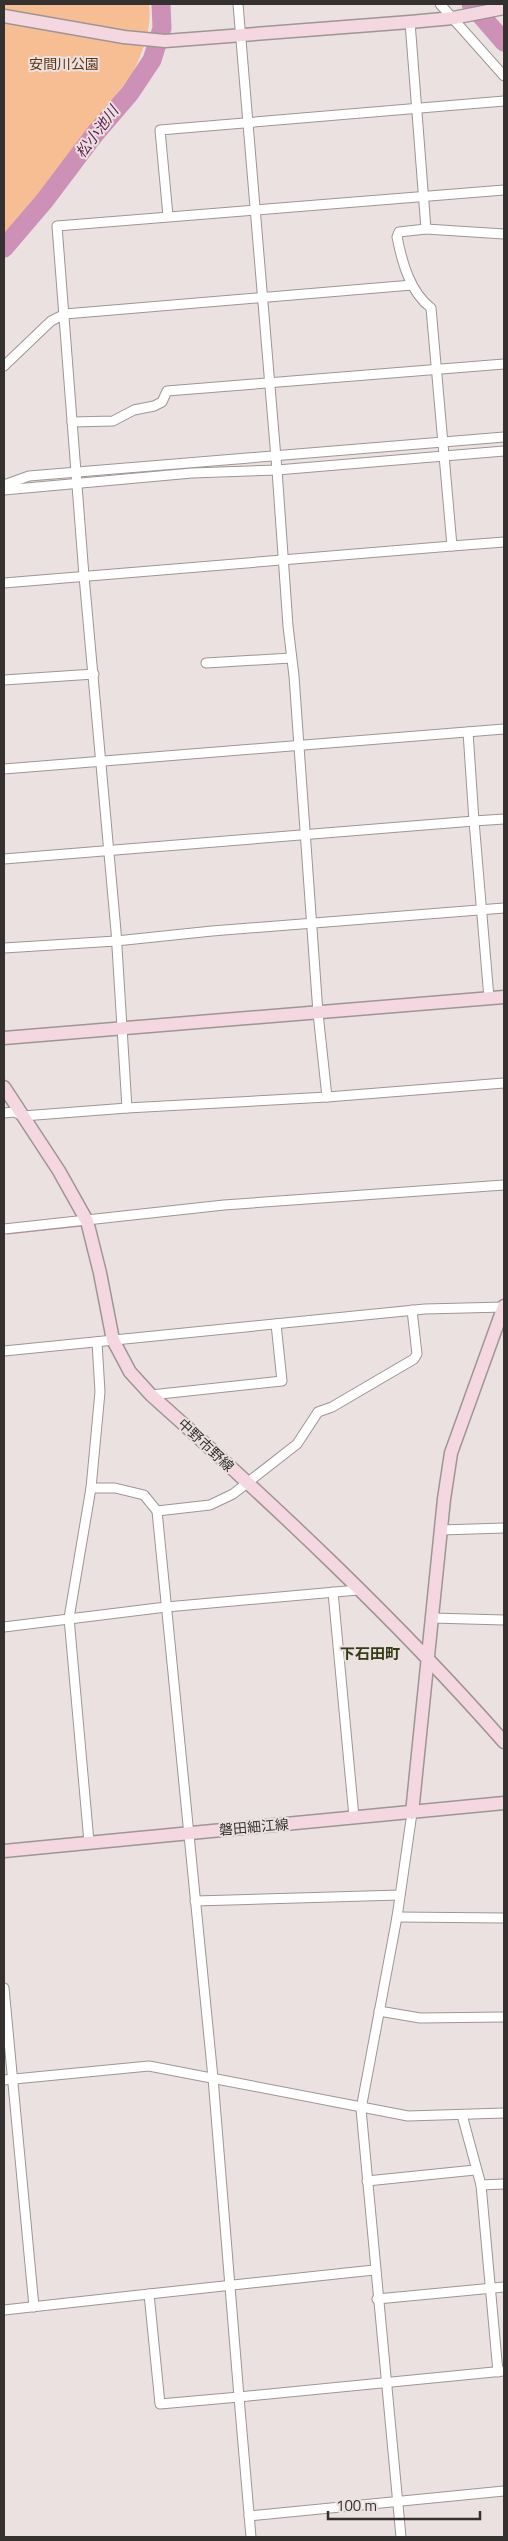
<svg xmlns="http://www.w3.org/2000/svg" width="508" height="2541" font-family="'Titillium Web','Noto Sans JP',sans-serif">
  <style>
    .green { fill: #f8be93 }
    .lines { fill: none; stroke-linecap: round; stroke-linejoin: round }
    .stream { stroke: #cd90b7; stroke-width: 3 }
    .river { stroke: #cd90b7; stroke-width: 19 }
    .street-casing { stroke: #9e9595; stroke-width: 11 }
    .secondary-casing { stroke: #9e9595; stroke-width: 15 }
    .street { stroke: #fff; stroke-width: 9 }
    .secondary { stroke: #f4d7e0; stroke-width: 12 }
    .labels { text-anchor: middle; stroke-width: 4; stroke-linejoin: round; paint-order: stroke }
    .park-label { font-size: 14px; fill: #5c3514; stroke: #ebe1e1 }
    .street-label { font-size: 14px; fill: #353131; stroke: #ebe1e1 }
    .water-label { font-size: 15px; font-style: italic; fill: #621a4e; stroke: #ebe1e1 }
    .neighbourhood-label { font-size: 15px; font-weight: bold; fill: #353b13; stroke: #ebe1e1 }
  </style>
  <rect width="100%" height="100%" fill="#ebe1e1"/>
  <!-- green -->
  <path class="green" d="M4 4H149C152 29 143 53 131 75L4 241Z"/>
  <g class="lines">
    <!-- stream -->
    <polyline class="stream" points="8,1233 82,1225"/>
    <!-- river -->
    <g class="river">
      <polyline points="471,4 504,42"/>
      <polyline points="4,248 45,200 94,135 130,93 152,60 162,28 161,4"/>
    </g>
    <!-- street casing -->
    <g class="street-casing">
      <g id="street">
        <polyline points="238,4 277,470 288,626 294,676 318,1013 327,1097"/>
        <polyline points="440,4 504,76"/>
        <path d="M410 22 426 229 399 232 397 237C402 262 410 292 431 308L452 546 504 542"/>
        <polyline points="168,216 160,130 504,101"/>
        <polyline points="426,229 504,234"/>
        <polyline points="4,366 51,321 65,314 412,285"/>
        <polyline points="72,422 113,421 134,410 154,406 162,402 167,391 504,364"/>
        <polyline points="4,485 29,476 504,437"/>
        <polyline points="4,490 192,473 277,470 504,451"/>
        <polyline points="4,583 452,546"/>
        <polyline points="206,663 291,658"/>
        <polyline points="4,680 94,674"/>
        <polyline points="4,769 504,729"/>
        <polyline points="4,859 474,821 468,732"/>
        <polyline points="4,948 116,941 212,931 504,908"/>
        <polyline points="489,998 474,821 504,819"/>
        <polyline points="127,1108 116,931 84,576 57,226 504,190"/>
        <polyline points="4,1113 14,1112 23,1116 127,1108 327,1097 504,1083"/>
        <polyline points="4,1229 224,1205 504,1185"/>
        <polyline points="412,1310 417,1354 414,1359 332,1407 318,1412 297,1444 233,1494 210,1505 157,1511 213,2078 239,2397 504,2371"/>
        <polyline points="4,1351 425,1309 504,1307"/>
        <polyline points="151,1395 282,1381 276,1324"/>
        <polyline points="91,1488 115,1488 144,1495 157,1511"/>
        <polyline points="441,1530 504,1528"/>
        <polyline points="333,1592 354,1817"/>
        <polyline points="432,1618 504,1620"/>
        <polyline points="4,1627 166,1607 358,1590"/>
        <polyline points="89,1842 69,1618 91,1488 100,1392 97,1342"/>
        <polyline points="195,1901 400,1895"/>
        <polyline points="397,1917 504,1918"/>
        <polyline points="4,1988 34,2307"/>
        <polyline points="379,2011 420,2018 504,2017"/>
        <polyline points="4,2080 149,2066 408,2116 504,2113"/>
        <polyline points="462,2115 481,2185 498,2372"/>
        <polyline points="367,2181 475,2170"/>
        <polyline points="481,2185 504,2184"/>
        <polyline points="149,2294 374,2270"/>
        <polyline points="377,2299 504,2287"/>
        <polyline points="4,2310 149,2294 160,2404 239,2397 251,2537"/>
        <polyline points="249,2516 504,2491"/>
        <polyline points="401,2537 361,2109 397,1917 412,1813"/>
      </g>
    </g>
    <!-- secondary casing -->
    <g class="secondary-casing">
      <g id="secondary">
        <polyline points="4,16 124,37 165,41 410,22 453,18 504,8"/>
        <polyline points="4,1038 504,997"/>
        <path d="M4 1087 59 1171 87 1221 100 1273 113 1340 130 1372 151 1395C274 1505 395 1618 504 1742"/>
        <polyline points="412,1813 444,1499 451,1453 504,1306"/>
        <polyline points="4,1851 504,1803"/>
      </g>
    </g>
    <!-- street -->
    <use href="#street" class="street"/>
    <!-- secondary -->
    <use href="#secondary" class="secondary"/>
  </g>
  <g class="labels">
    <!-- park labels -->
    <g class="park-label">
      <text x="64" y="69">安間川公園</text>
    </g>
    <!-- street labels -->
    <g class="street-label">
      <text transform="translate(206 1445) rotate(43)" y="5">中野市野線</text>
      <text transform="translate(254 1827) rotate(-5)" y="5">磐田細江線</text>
    </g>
    <!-- water labels -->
    <g class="water-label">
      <text transform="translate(97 132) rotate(-53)" y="5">松小池川</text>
    </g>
    <!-- neighbourhood labels -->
    <g class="neighbourhood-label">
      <text x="370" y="1659">下石田町</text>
    </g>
  </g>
  <!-- border -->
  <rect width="508" height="2541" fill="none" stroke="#353131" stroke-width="10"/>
  <!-- scale -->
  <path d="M328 2511v8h152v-8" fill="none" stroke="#353131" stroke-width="2.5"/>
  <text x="336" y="2511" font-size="15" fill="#353131" stroke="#ebe1e1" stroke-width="4" paint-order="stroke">100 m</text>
</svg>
